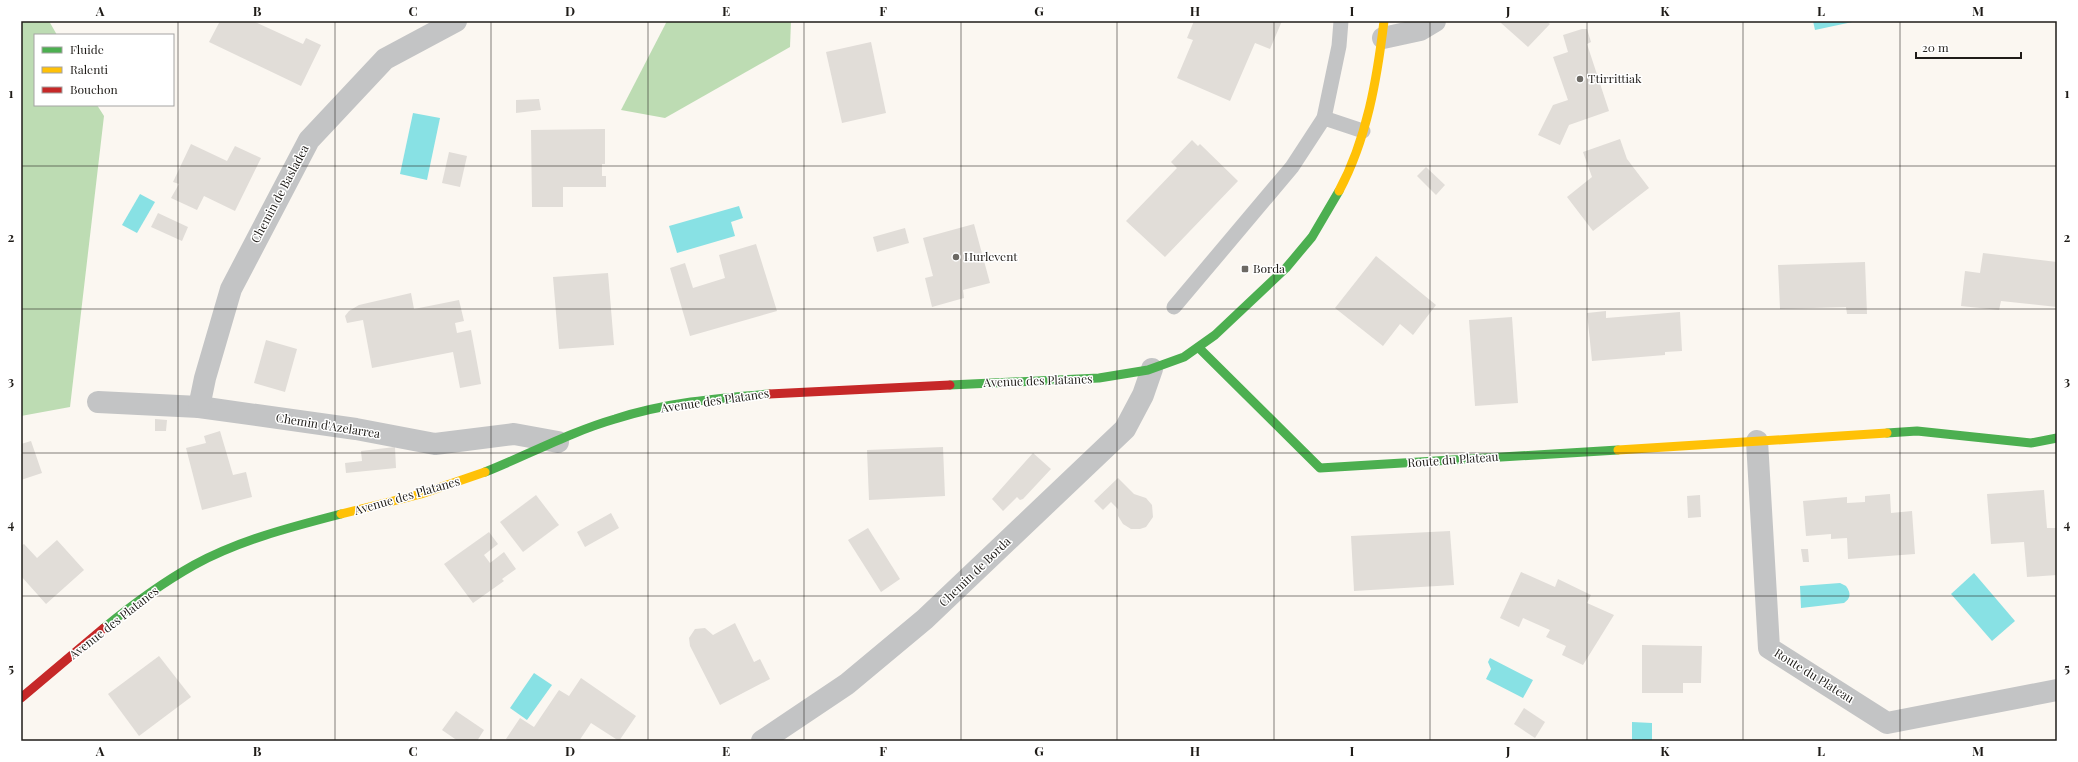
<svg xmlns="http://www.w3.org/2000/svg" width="2078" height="762" font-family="'Playfair Display',serif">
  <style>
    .forest { fill: #bddcb3 }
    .water { fill: #88e1e4 }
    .building { fill: #e1ddd8 }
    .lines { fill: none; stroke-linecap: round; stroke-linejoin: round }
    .lane { stroke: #c3c4c5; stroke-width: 15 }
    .street { stroke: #c3c4c5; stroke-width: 22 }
    .fast { stroke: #4caf50; stroke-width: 9 }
    .slow { stroke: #ffc107; stroke-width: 9 }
    .jam { stroke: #c62828; stroke-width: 9 }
    .grid { fill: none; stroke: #1f1c18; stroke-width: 1; stroke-opacity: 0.55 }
    .poi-dot { fill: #6c6964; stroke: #fff; stroke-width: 1.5 }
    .labels { text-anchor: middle; stroke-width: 3; stroke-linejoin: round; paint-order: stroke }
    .poi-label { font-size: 12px; fill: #1f1c18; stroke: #fff; text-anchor: start }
    .street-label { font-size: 12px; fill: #1f1c18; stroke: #fff }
    .neatline { fill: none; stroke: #1f1c18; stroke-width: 1.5 }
    .grid-label { font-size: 13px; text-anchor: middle; font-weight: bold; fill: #1f1c18 }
  </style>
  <rect width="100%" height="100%" fill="#fbf7f1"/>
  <!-- forest -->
  <g class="forest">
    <polygon points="21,21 49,21 57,35 35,35 35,105 97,105 104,116 70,407 21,416"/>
    <polygon points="667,21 791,21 790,47 665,118 621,110"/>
  </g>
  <!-- water -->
  <g class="water">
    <polygon points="1813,21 1857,21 1815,30"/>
    <polygon points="413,113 440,118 427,180 400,174"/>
    <polygon points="140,194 155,202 137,233 122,225"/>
    <polygon points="739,206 743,218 731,222 735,236 677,253 669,226"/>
    <polygon points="1974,573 2015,621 1992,641 1951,594"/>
    <path d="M1840 583 1846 586C1851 593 1851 598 1844 603L1801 608 1800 586Z"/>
    <polygon points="1490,658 1533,680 1523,698 1486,679 1491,669 1488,662"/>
    <polygon points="534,673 552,685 527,720 510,708"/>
    <polygon points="1632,722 1652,723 1652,741 1632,741"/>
  </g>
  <!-- building -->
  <g class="building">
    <polygon points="220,21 253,21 303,44 306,38 321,45 301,86 209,42"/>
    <polygon points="1194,21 1282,21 1270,49 1255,43 1230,101 1177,78 1193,40 1187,38"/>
    <polygon points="1502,21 1546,21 1550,24 1528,47 1501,23"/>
    <polygon points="1582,29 1587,29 1591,42 1587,44 1609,111 1569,125 1560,145 1538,135 1553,105 1568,100 1553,57 1568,52 1563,35"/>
    <polygon points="871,42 886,113 842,123 826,52"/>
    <polygon points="539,99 541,110 516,113 516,100"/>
    <polygon points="605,129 605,164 602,164 602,176 606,176 606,187 563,187 563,207 532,207 531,130"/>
    <polygon points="1620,139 1627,159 1649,188 1593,231 1567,197 1592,177 1583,152"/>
    <polygon points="1192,140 1198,146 1200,144 1238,181 1165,257 1126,221 1177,168 1171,162"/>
    <polygon points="191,144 227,161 235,146 261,158 235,211 204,196 197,210 171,198 179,184 173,182"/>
    <polygon points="449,152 467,156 460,187 442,183"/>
    <polygon points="1426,167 1445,185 1436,195 1417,176"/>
    <polygon points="158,213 188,227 182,241 151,227"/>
    <polygon points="974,224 990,283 963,290 964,298 932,307 925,278 933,276 923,238"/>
    <polygon points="905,228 909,243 877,252 873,237"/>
    <polygon points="756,244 777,311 690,336 670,268 685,263 693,288 725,278 719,255"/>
    <polygon points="1983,253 2057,262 2057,307 2001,301 1999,310 1961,306 1965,271 1980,273"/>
    <polygon points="1376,256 1436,305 1413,335 1400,324 1383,346 1335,308"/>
    <polygon points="1865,262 1867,314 1847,314 1846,307 1780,309 1778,265"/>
    <polygon points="608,273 614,345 559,349 553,277"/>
    <polygon points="411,293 414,309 459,300 464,321 455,323 457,333 471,330 481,384 460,388 453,352 372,368 363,320 347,323 345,316 349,311 359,305"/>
    <polygon points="1606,311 1606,318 1680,312 1682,351 1665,352 1665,355 1592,361 1587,313"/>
    <polygon points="1512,317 1518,403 1475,406 1469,320"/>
    <polygon points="266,340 297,349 285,392 254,383"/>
    <polygon points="155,419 167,420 166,431 155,431"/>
    <polygon points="220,431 233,475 246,472 252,497 202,510 186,448 206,443 204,436"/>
    <polygon points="31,441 42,473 21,480 21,444"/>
    <polygon points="395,447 396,468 346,473 345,463 362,461 361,451"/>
    <polygon points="943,447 945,496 869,500 867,450"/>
    <polygon points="1033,453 1051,469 1023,499 1020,500 1017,497 1003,511 992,499"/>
    <polygon points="1118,478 1134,494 1146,498 1152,505 1153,517 1146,527 1140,529 1131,529 1123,524 1118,516 1118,509 1111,502 1103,510 1094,501"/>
    <polygon points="2044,490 2047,528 2057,528 2057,575 2027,577 2024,542 1991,544 1987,494"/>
    <polygon points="1890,494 1891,513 1912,511 1915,554 1848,559 1847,538 1831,539 1831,534 1806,536 1803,501 1847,497 1847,503 1865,502 1865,496"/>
    <polygon points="536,495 559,525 523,552 500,522"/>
    <polygon points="1700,495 1701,517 1688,518 1687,496"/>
    <polygon points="611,513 619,528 585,547 577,532"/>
    <polygon points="868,528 900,579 881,592 848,540"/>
    <polygon points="1450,531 1454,585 1354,591 1351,536"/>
    <polygon points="489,532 498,544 484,555 490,563 504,552 516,569 502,579 504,581 473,603 444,564"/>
    <polygon points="57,540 84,570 46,604 21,576 21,546 24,544 37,558"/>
    <polygon points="1801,549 1808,549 1809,562 1803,562"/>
    <polygon points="1521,572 1555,587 1558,579 1591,595 1587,603 1614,615 1583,665 1562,655 1566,646 1546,637 1550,630 1523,618 1519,627 1500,618"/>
    <polygon points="735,623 754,662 760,659 770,679 720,705 690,646 689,638 695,629 705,628 713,635"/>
    <polygon points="1642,645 1702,646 1701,683 1683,683 1683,693 1642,693"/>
    <polygon points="159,656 191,697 139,736 108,694"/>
    <polygon points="581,678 636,716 619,741 591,723 579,741 509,741 506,739 520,718 534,727 559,690 569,696"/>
    <polygon points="1524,708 1545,722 1535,738 1514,724"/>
    <polygon points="456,711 484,730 477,741 458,741 442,730"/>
  </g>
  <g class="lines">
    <!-- lane -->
    <g class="lane">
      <polyline points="1324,118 1339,46 1341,21"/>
      <polyline points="1174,307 1292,167 1324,118 1363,131"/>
    </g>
    <!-- street -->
    <g class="street">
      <polyline points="1383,38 1420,30 1435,21"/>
      <polyline points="98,402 199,407 356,429 435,444 514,434 558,442"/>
      <polyline points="199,407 205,378 231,289 309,140 385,59 456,21"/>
      <polyline points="1757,441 1769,648 1887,723 2057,690"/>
      <polyline points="762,741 847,684 925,619 1125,429 1143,395 1152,369"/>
    </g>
    <!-- fast -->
    <g class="fast">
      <polyline points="1199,348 1320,468 1618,450"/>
      <polyline points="950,385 1099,378 1148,370 1184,357 1215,335 1286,268 1312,237 1339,191"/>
      <polyline points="1887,433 1917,431 2031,443 2057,438"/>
      <path d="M485 472C528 455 570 432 615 419 664 403 717 398 769 394"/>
      <path d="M104 628C132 605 162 583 194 565 240 540 291 527 341 514"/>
    </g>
    <!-- slow -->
    <g class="slow">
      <path d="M1339 191C1367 139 1377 79 1384 21"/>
      <polyline points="1618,450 1887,433"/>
      <polyline points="341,514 421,494 485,472"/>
    </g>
    <!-- jam -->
    <g class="jam">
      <polyline points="769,394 950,385"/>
      <polyline points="21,698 104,628"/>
    </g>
  </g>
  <!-- grid -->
  <path class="grid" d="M178 21V741M335 21V741M491 21V741M648 21V741M804 21V741M961 21V741M1117 21V741M1274 21V741M1430 21V741M1587 21V741M1743 21V741M1900 21V741M21 166H2057M21 309H2057M21 453H2057M21 596H2057"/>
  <!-- markers -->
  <g class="poi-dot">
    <circle cx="1580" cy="79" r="4"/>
    <circle cx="956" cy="257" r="4"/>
    <rect x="1241" y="265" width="8" height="8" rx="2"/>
  </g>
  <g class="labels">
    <!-- poi labels -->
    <g class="poi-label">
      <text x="1588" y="83">Ttirrittiak</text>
      <text x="964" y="261">Hurlevent</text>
      <text x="1253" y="273">Borda</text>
    </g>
    <!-- street labels -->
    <g class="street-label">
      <text transform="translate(280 194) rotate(-62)" y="4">Chemin de Basladea</text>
      <text transform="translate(1038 381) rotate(-2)" y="4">Avenue des Platanes</text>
      <text transform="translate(715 401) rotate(-8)" y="4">Avenue des Platanes</text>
      <text transform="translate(328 426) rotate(9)" y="4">Chemin d'Azelarrea</text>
      <text transform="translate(1453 460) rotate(-4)" y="4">Route du Plateau</text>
      <text transform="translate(407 496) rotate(-16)" y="4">Avenue des Platanes</text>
      <text transform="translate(975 572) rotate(-44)" y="4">Chemin de Borda</text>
      <text transform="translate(114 623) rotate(-38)" y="4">Avenue des Platanes</text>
      <text transform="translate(1814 676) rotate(32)" y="4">Route du Plateau</text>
    </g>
  </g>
  <!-- border -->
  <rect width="2078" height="762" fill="none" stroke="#ffffff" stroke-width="44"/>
  <!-- legend -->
  <rect x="34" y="34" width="140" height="72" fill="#ffffff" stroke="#a5a4a3"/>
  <rect x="42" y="47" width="20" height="6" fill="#4caf50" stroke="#a5a4a3"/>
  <text x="70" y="54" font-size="12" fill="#1f1c18">Fluide</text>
  <rect x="42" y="67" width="20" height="6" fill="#ffc107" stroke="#a5a4a3"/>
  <text x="70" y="74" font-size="12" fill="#1f1c18">Ralenti</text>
  <rect x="42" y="87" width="20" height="6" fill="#c62828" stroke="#a5a4a3"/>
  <text x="70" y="94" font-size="12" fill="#1f1c18">Bouchon</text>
  <!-- scale -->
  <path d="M1916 52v6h105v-6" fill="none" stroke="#1f1c18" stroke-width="2"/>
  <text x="1922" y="52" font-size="12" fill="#1f1c18" stroke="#ffffff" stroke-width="3" paint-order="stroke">20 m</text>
  <rect x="22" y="22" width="2034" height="718" class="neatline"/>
  <g class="grid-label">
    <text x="100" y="16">A</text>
    <text x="257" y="16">B</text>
    <text x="413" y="16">C</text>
    <text x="570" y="16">D</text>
    <text x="726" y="16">E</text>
    <text x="883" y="16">F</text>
    <text x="1039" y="16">G</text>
    <text x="1195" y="16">H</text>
    <text x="1352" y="16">I</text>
    <text x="1508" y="16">J</text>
    <text x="1665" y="16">K</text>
    <text x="1821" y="16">L</text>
    <text x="1978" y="16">M</text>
    <text x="11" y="98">1</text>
    <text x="2067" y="98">1</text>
    <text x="11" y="242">2</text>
    <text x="2067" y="242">2</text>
    <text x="11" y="386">3</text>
    <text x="2067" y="386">3</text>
    <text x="11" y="529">4</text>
    <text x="2067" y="529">4</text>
    <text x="11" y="673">5</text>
    <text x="2067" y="673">5</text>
    <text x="100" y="756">A</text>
    <text x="257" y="756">B</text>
    <text x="413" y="756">C</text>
    <text x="570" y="756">D</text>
    <text x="726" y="756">E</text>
    <text x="883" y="756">F</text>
    <text x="1039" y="756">G</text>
    <text x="1195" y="756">H</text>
    <text x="1352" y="756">I</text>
    <text x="1508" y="756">J</text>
    <text x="1665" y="756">K</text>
    <text x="1821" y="756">L</text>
    <text x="1978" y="756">M</text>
  </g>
</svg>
